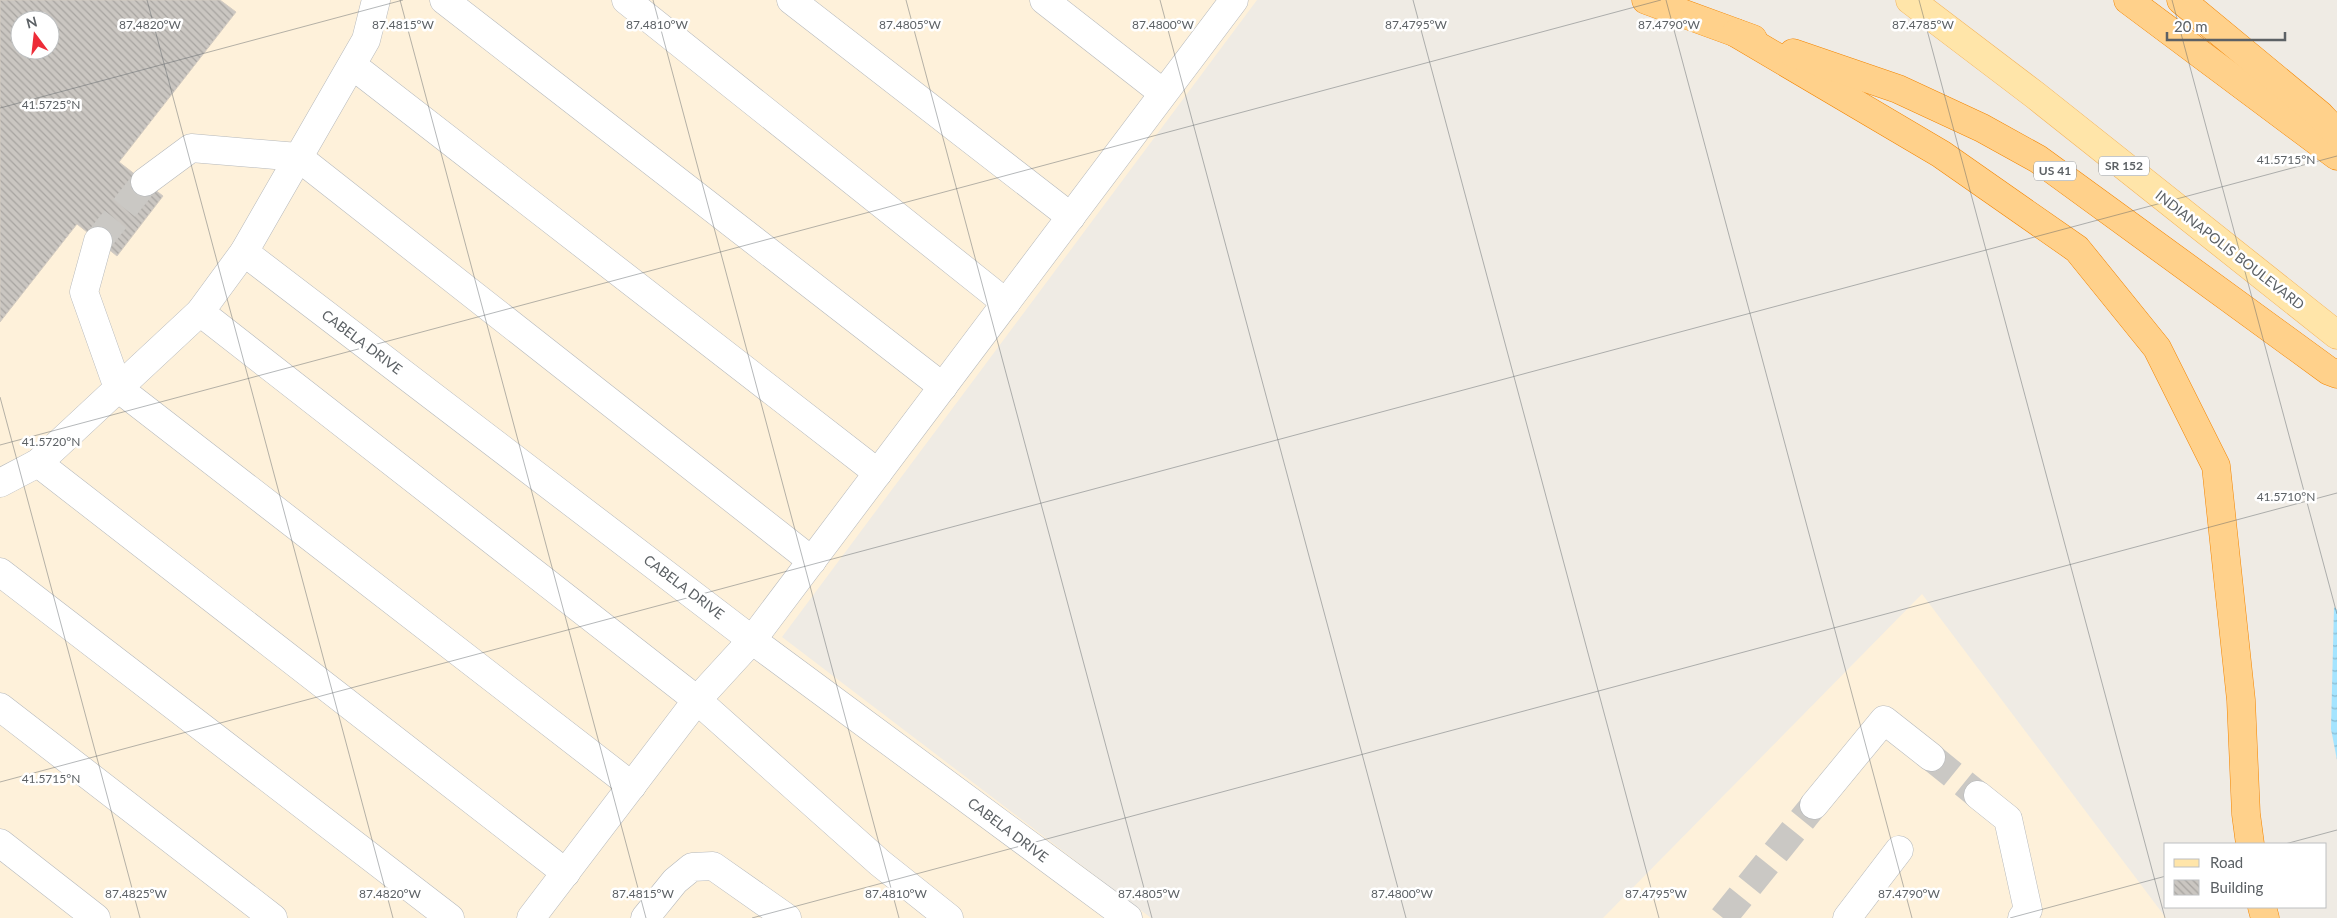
<svg xmlns="http://www.w3.org/2000/svg" width="2337" height="918" font-family="Lato,sans-serif">
  <style>
    .commercial { fill: #fef1da; fill-rule: evenodd }
    .water { fill: url(#water-waves) }
    .building { fill: url(#building-back-hatch); stroke: #d4ccc2; fill-rule: evenodd }
    .lines { fill: none; stroke-linecap: round; stroke-linejoin: round }
    .minor-tunnel { stroke: #cac8c4; stroke-width: 28; stroke-dasharray: 28 14; stroke-linecap: butt }
    .minor-casing { stroke: #b5b8bb; stroke-width: 29 }
    .major-casing { stroke: #f4b258; stroke-width: 29 }
    .highway-casing { stroke: #f38500; stroke-width: 29 }
    .minor { stroke: #fff; stroke-width: 28 }
    .major { stroke: #ffe5a9; stroke-width: 28 }
    .highway { stroke: #ffd18b; stroke-width: 28 }
    .ticks { fill: none; stroke: #5c6165; stroke-width: 1; stroke-opacity: 0.45 }
    .labels { text-anchor: middle; stroke-width: 5; stroke-linejoin: round; paint-order: stroke }
    .shield { fill: #fff; stroke: #8d9093; stroke-width: 1 }
    .shield-label { font-size: 12px; font-weight: bold; fill: #5c6165 }
    .street-label { font-size: 14px; fill: #5c6165; stroke: #fff }
    .ticks-label { font-size: 12px; text-anchor: middle; fill: #5c6165; stroke: #fff; stroke-width: 5; stroke-linejoin: round; paint-order: stroke }
  </style>
  <defs>
    <pattern id="water-waves" width="16" height="10" patternUnits="userSpaceOnUse" patternTransform="scale(1.25)"><rect width="16" height="10" fill="#a4e4ff"/><path d="M0 5q4-4 8 0t8 0" fill="none" stroke="#89bcd2"/></pattern>
    <pattern id="building-back-hatch" width="6" height="6" patternUnits="userSpaceOnUse" patternTransform="scale(1.25)"><rect width="6" height="6" fill="#cac6c1"/><path d="M-1 5l2 2M0 0l6 6M5-1l2 2" fill="none" stroke="#a7a4a0"/></pattern>
  </defs>
  <rect width="100%" height="100%" fill="#efebe4"/>
  <!-- commercial -->
  <g class="commercial">
    <path d="M0 0H1257L782 637 1151 918H0ZM20 20H50V50H20Z"/>
    <polygon points="1922,594 2166,918 1603,918"/>
  </g>
  <!-- water -->
  <polygon class="water" points="2334,607 2337,610 2337,760 2331,729"/>
  <!-- building -->
  <path class="building" d="M0 0H220L236 12 119 162 163 196 117 256 77 224 0 322ZM20 20H50V50H20Z"/>
  <g class="lines">
    <!-- minor-tunnel -->
    <g class="minor-tunnel">
      <polyline points="98,241 145,182"/>
      <polyline points="1931,757 1978,795"/>
      <polyline points="1723,918 1814,805"/>
    </g>
    <!-- minor casing -->
    <g class="minor-casing">
      <g id="minor">
        <polyline points="444,0 943,387"/>
        <polyline points="626,0 1006,303"/>
        <polyline points="791,0 1071,217"/>
        <polyline points="1044,0 1163,93"/>
        <polyline points="352,65 878,473"/>
        <polyline points="145,182 191,148 298,157 812,561"/>
        <polyline points="98,241 84,292 118,388 632,786"/>
        <polyline points="244,252 752,640 1128,918"/>
        <polyline points="200,312 697,700 880,863 949,918"/>
        <polyline points="38,463 566,873"/>
        <polyline points="0,483 38,463 200,312 244,252 366,40 376,0"/>
        <polyline points="0,572 450,918"/>
        <polyline points="0,707 273,918"/>
        <polyline points="1978,795 2008,819 2028,910 2022,918"/>
        <polyline points="1814,805 1884,720 1931,757"/>
        <polyline points="0,843 96,918"/>
        <polyline points="531,918 697,700 752,640 1234,0"/>
        <polyline points="645,918 675,881 692,867 713,866 787,918"/>
        <polyline points="1847,918 1899,850"/>
      </g>
    </g>
    <!-- major casing -->
    <g class="major-casing">
      <polyline id="major" points="1910,0 2035,95 2337,335"/>
    </g>
    <!-- highway casing -->
    <g class="highway-casing">
      <g id="highway">
        <polyline points="1646,0 1753,39"/>
        <polyline points="2128,0 2337,156"/>
        <polyline points="2181,0 2320,115 2337,133"/>
        <polyline points="1736,33 1941,154 2077,249 2157,348 2216,466 2241,700 2246,814 2250,844"/>
        <polyline points="1793,53 1898,89 1982,128 2038,159 2329,371 2337,374"/>
        <polyline points="2262,907 2265,918"/>
      </g>
    </g>
    <!-- minor -->
    <use href="#minor" class="minor"/>
    <!-- major -->
    <use href="#major" class="major"/>
    <!-- highway -->
    <use href="#highway" class="highway"/>
  </g>
  <!-- ticks -->
  <path class="ticks" d="M147 0 393 918M400 0 646 918M653 0 899 918M906 0 1152 918M1160 0 1406 918M1413 0 1659 918M1666 0 1912 918M1919 0 2165 918M2172 0 2337 614M0 108 403 0M0 397 140 918M0 445 1661 0M0 782 2337 156M2285 844 2337 830M752 918 2337 493M2010 918 2166 876"/>
  <g class="labels">
    <!-- shield labels -->
    <g class="shield">
      <rect x="2099" y="156.5" width="50" height="19" rx="4"/>
      <rect x="2034" y="161.5" width="42" height="19" rx="4"/>
    </g>
    <g class="shield-label">
      <text x="2124" y="170">SR 152</text>
      <text x="2055" y="175">US 41</text>
    </g>
    <!-- street labels -->
    <g class="street-label">
      <text transform="translate(2230 250) rotate(38)" y="5">INDIANAPOLIS BOULEVARD</text>
      <text transform="translate(362 342) rotate(37)" y="5">CABELA DRIVE</text>
      <text transform="translate(684 587) rotate(37)" y="5">CABELA DRIVE</text>
      <text transform="translate(1008 830) rotate(37)" y="5">CABELA DRIVE</text>
    </g>
  </g>
  <g class="ticks-label">
    <text x="150" y="29">87.4820°W</text>
    <text x="403" y="29">87.4815°W</text>
    <text x="657" y="29">87.4810°W</text>
    <text x="910" y="29">87.4805°W</text>
    <text x="1163" y="29">87.4800°W</text>
    <text x="1416" y="29">87.4795°W</text>
    <text x="1669" y="29">87.4790°W</text>
    <text x="1923" y="29">87.4785°W</text>
    <text x="51" y="109">41.5725°N</text>
    <text x="2286" y="164">41.5715°N</text>
    <text x="51" y="446">41.5720°N</text>
    <text x="2286" y="501">41.5710°N</text>
    <text x="51" y="783">41.5715°N</text>
    <text x="136" y="898">87.4825°W</text>
    <text x="390" y="898">87.4820°W</text>
    <text x="643" y="898">87.4815°W</text>
    <text x="896" y="898">87.4810°W</text>
    <text x="1149" y="898">87.4805°W</text>
    <text x="1402" y="898">87.4800°W</text>
    <text x="1656" y="898">87.4795°W</text>
    <text x="1909" y="898">87.4790°W</text>
  </g>
  <!-- legend -->
  <rect x="2164" y="843" width="162" height="65" fill="#ffffff" stroke="#bec0c1"/>
  <rect x="2174" y="859" width="25" height="8" fill="#ffe5a9" stroke="#bec0c1"/>
  <text x="2210" y="868" font-size="15" fill="#5c6165">Road</text>
  <rect x="2174" y="880" width="25" height="15" fill="url(#building-back-hatch)" stroke="#bec0c1"/>
  <text x="2210" y="893" font-size="15" fill="#5c6165">Building</text>
  <!-- north arrow -->
  <g transform="translate(35 35) rotate(345)"><circle r="24" fill="#ffffff" stroke="#bec0c1"/>
  <path d="M0-4L9 19L0 12L-9 19Z" fill="#ed2c38"/>
  <text y="-8" font-size="14" font-weight="bold" text-anchor="middle" fill="#5c6165">N</text>
  </g>
  <!-- scale -->
  <path d="M2167 32v8h118v-8" fill="none" stroke="#5c6165" stroke-width="2.5"/>
  <text x="2174" y="32" font-size="15" fill="#5c6165" stroke="#ffffff" stroke-width="4" paint-order="stroke">20 m</text>
</svg>
